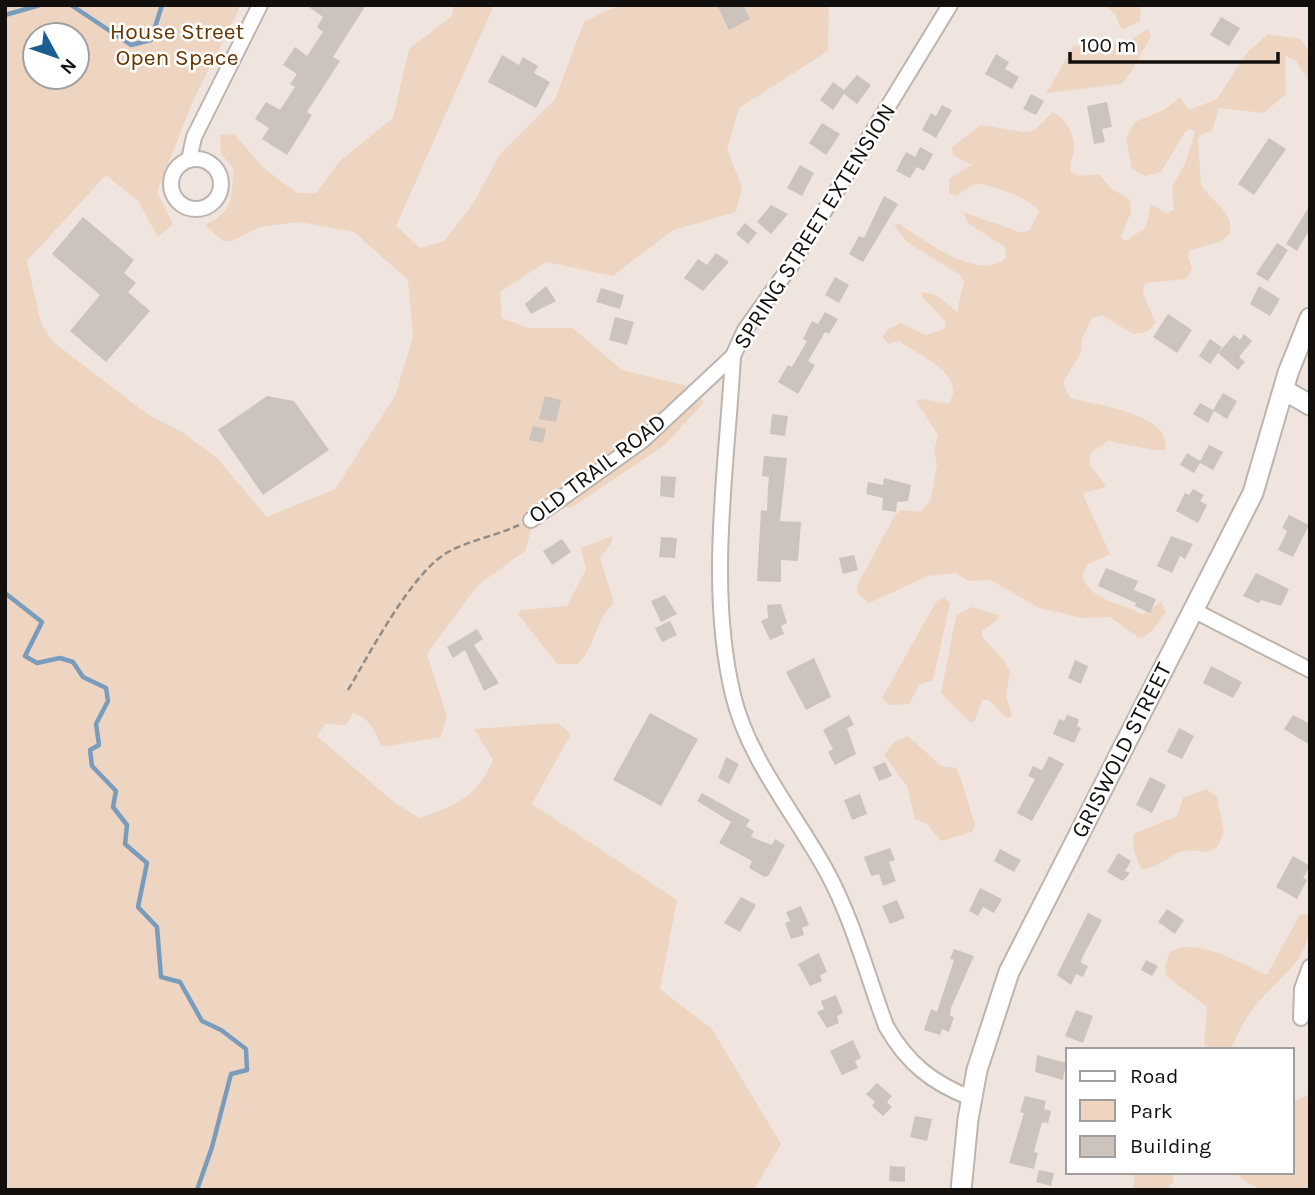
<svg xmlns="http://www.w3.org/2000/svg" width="1315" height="1195" font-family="Karla,sans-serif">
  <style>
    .green { fill: #eed5c1; fill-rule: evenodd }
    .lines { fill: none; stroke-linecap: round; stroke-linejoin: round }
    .stream { stroke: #799bbc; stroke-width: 4.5 }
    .building { fill: #ccc3bc }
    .street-casing { stroke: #bdb4ad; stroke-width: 18 }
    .secondary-casing { stroke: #bdb4ad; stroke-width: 23 }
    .path { stroke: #938c86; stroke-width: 2.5; stroke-dasharray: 7 3.5; stroke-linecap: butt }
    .street { stroke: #fff; stroke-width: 14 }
    .secondary { stroke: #fff; stroke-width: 19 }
    .labels { text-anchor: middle; stroke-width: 5; stroke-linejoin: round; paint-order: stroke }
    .park-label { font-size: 23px; fill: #663500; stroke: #fff }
    .street-label { font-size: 23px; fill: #120f0c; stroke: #fff }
  </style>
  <rect width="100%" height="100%" fill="#efe5de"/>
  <!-- green -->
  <g class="green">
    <path d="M5 5H241L193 101 157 192 173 224 158 237 138 201 106 175 27 261 41 323 52 341 147 414 182 432 217 458 267 517 335 489 395 396 413 337 408 280 354 232 299 222 260 227 232 241H223L205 225C234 211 232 197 233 168L221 154 220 135 234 134 263 167 282 182 298 193H316L340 161 393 118 409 49 452 16 454 5H494L396 226 420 248 444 241 473 204 500 154 555 99 584 22 619 5H829L828 51 739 108 727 149 742 187 736 212 673 230 613 276 546 262 500 292 502 318 528 328H573L622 370 684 385 704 402 665 445 571 508 537 505 526 550 477 586 427 654 447 717 441 737 382 747C375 732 370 718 353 713L346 725 325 724 317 736 394 802 419 818C455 806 477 797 493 760L474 729 558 723 571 734 532 804 677 900 660 989 712 1029 781 1144 754 1190H5ZM35 35H77V77H35Z"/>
    <polygon points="1104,5 1141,5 1140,21 1124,29 1120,27 1115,14"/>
    <polygon points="1148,29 1151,36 1131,72 1121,84 1046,93 1074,46 1105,47 1128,41"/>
    <path d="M1268 34 1300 39 1310 52V83L1296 61 1285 56 1286 94 1264 113 1219 108 1212 131 1201 134 1198 140 1201 184C1210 202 1235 210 1230 234L1220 242 1190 250 1188 256 1192 269 1186 279 1145 283 1143 294 1156 323 1147 332 1133 334 1102 315 1092 318 1082 339 1081 352 1063 383 1070 398C1093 405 1174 413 1165 450H1153L1108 441 1091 453 1089 465 1106 485 1104 488 1085 492 1084 497 1110 554 1088 564 1082 575C1090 602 1121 601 1142 615L1161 602 1166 612C1159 622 1151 636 1139 638L1110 617 1083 618 1039 608 991 580 968 581 956 573 928 576 869 603 858 594 857 586 895 515 901 510 921 512 931 499 937 464 934 451 938 435 916 401 922 399 948 404C970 375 916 354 899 341L888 344 883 337 887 330 901 323 925 335 945 329 946 322 922 296V292L936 295 957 312 964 281 960 275 907 242 894 225 899 224C923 239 979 283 1006 258L1005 247 968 223 963 212 1022 233 1030 230 1039 211C1027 196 994 187 976 183L957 195 949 194V179L971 165 953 155 952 147 981 125 1023 132 1035 130 1053 112C1065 118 1076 136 1074 150 1073 159 1069 163 1071 172L1080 176 1099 174 1111 188 1130 200 1131 212 1121 237 1126 241 1146 227 1151 204 1166 213 1174 210 1172 187 1185 164 1195 132 1190 129 1185 132 1161 172 1145 176 1132 169 1126 138 1135 122 1164 110 1180 97 1189 110 1217 99 1246 54Z"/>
    <path d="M612 536V542L600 558 614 603C594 621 596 647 578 664H557L518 614 521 610 567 606 586 570 581 548Z"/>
    <polygon points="945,596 950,604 933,680 919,685 909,704 889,705 882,698 936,602"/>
    <polygon points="971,607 999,615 998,619 982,631 982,637 1003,659 1010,672 1006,695 1012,716 1006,718 989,700 982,700 975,720 971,723 941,693 956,616"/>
    <polygon points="908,736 941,766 956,768 959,773 975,825 972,832 941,841 927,824 915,819 907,786 884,755 894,742"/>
    <path d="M1206 789 1217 797 1224 832 1218 846C1206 857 1197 848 1184 851 1169 855 1156 870 1141 869L1133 848 1134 834 1177 816 1183 798Z"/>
    <path d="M1300 914 1310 915C1310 963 1282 973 1255 1006 1244 1019 1238 1035 1230 1050H1215L1204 1045 1207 1007 1166 976 1165 967 1169 953C1193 934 1244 965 1267 975Z"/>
    <polygon points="1309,1094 1310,1190 1259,1190 1233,1172 1292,1172 1292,1103"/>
    <polygon points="1133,1172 1174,1172 1173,1182 1167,1190 1131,1190 1135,1181"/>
  </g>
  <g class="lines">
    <!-- stream -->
    <g class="stream">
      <polyline points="71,5 131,45 151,40 162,5"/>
      <polyline points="5,15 40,5"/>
      <polyline points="5,593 42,622 25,656 37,663 60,658 73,662 83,677 106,688 108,701 96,724 99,745 90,750 92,766 116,791 113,807 127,825 125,844 147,863 138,907 157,927 161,977 180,982 202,1021 221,1030 246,1049 247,1070 231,1074 212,1147 197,1190"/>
    </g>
  </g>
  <!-- building -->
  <g class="building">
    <polygon points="306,5 366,5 333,57 340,61 307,112 312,115 287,155 262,139 269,128 255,119 266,102 280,110 295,87 290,84 297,74 283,65 295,47 307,56 323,32 317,27 323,17"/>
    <polygon points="717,5 743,5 750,19 729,30"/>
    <polygon points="1221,17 1240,28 1229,46 1210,35"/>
    <polygon points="996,54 1009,62 1005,69 1019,77 1012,89 985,74"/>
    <polygon points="502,55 519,65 523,57 538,66 534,73 550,82 536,108 488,82"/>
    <polygon points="857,75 871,85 857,104 844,94 833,110 820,100 833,82 844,90"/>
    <polygon points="1031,94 1044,101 1036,115 1023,109"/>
    <polygon points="1107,102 1112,127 1102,129 1105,142 1094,144 1087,106"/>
    <polygon points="942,105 952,110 936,138 922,130 931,113 936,116"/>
    <polygon points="822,123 840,134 826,155 809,143"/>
    <polygon points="1269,138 1286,149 1254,195 1238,184"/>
    <polygon points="920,147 933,154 924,171 917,167 910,178 896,171 906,152 915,157"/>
    <polygon points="800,165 814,173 802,196 787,188"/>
    <polygon points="884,196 898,204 863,262 849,254 859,236 864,238"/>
    <polygon points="771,205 788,214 771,234 757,222"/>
    <polygon points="1310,205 1310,229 1297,251 1286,244"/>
    <polygon points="83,217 134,260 124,273 136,283 128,292 150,311 106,362 70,331 100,295 52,254"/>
    <polygon points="745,223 757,233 748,244 736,234"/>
    <polygon points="1277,243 1288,250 1268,281 1256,274"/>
    <polygon points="716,253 729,262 703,291 684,278 698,259 707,265"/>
    <polygon points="835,277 849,285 839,303 825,295"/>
    <polygon points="546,286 556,301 531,314 525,304"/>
    <polygon points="1259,286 1280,299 1270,316 1250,304"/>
    <polygon points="601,288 624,295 620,309 596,302"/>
    <polygon points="825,312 838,319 829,334 825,332 808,361 815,365 798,394 778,382 788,365 792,367 807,341 803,339 812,321 818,324"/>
    <polygon points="1168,314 1192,330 1177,353 1153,337"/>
    <polygon points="615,317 634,322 627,345 609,340"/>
    <polygon points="1244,334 1252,341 1239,357 1245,362 1238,370 1218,353 1234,335 1240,340"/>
    <polygon points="1210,339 1222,347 1210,364 1199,356"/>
    <polygon points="1223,393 1237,401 1227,419 1214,411 1208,423 1193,414 1200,403 1213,410"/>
    <polygon points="267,396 294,401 329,450 263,495 218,430"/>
    <polygon points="545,396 561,400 556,422 539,419"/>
    <polygon points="772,414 788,416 785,436 770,434"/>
    <polygon points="533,426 546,429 543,443 529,440"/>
    <polygon points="1209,445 1223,452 1213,470 1200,463 1194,473 1180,465 1187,453 1200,461"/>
    <polygon points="764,456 787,458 780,521 801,522 798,561 781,560 781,582 757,581 761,510 767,511 768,487 769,477 762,476"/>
    <polygon points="661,476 676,477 674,498 660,496"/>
    <polygon points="884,478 911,485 908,501 897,502 896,512 882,510 883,498 866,494 868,482 883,485"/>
    <polygon points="1193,489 1204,495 1200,501 1207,505 1198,523 1176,511 1185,493 1189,495"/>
    <polygon points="1289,515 1309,525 1293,557 1278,550 1287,531 1282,528"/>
    <polygon points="1171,536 1193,544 1185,559 1180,556 1172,573 1157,566"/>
    <polygon points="661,537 677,538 675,558 659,557"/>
    <polygon points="562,539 571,552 552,565 543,551"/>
    <polygon points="854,555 858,570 843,574 839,558"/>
    <polygon points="1106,568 1138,581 1134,590 1156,599 1150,613 1135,606 1136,603 1098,586"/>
    <polygon points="1256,573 1289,589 1281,606 1261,600 1259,603 1243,596"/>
    <polygon points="665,595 677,614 661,622 651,601"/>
    <polygon points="781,604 787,623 781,626 784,634 770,640 761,621 768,618 767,605"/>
    <polygon points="670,621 677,635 662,642 655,628"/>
    <polygon points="477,629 483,639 474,645 499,683 484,691 465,650 453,658 447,647"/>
    <polygon points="814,658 831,697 806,710 786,672"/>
    <polygon points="1075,660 1088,666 1081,684 1068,678"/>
    <polygon points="1211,666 1242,682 1233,698 1203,683"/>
    <polygon points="650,713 698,739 661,806 613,780"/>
    <polygon points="849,715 854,725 847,728 856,754 835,765 828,752 833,749 823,730"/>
    <polygon points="1067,715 1079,719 1077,726 1081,728 1074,743 1053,734 1059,719 1064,721"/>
    <polygon points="1293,715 1310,724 1310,745 1284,729"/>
    <polygon points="1179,728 1194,736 1182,759 1167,752"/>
    <polygon points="1049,756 1064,764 1032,821 1017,813 1035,779 1028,776 1033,766 1042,770"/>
    <polygon points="726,757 739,764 729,784 718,778"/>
    <polygon points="885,762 892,776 879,781 873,767"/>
    <polygon points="1150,777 1166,785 1152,813 1136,805"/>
    <polygon points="702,793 750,820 746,826 754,831 751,837 772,845 775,839 785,845 769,875 765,877 749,868 752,861 719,843 731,822 697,801"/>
    <polygon points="860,794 867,814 852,820 844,800"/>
    <polygon points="890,848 895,860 889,862 896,881 883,886 879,874 871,876 864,857"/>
    <polygon points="1000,849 1021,860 1014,872 994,861"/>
    <polygon points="1118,853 1131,861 1125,871 1130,873 1123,881 1107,872"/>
    <polygon points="1293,856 1310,866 1303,878 1307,880 1297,899 1276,887"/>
    <polygon points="980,888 1002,899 994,913 983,907 978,916 969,911"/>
    <polygon points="741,897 756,905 740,932 724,923"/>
    <polygon points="897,900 905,918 890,924 882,906"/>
    <polygon points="801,906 809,925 802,928 804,935 791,939 785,923 790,921 786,912"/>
    <polygon points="1167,909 1184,920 1175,934 1158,922"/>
    <polygon points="1088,913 1102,920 1082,958 1081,963 1088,966 1083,977 1076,974 1071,985 1057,975"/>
    <polygon points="954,949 974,956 951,1008 950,1016 954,1017 949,1032 942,1029 940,1035 924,1030 931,1009 937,1012 954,960 950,959"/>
    <polygon points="819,953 827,972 820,975 822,981 810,986 798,964"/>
    <polygon points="1146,960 1158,966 1152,976 1141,970"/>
    <polygon points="836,995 843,1013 837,1016 839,1023 827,1028 817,1012 824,1009 821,1001"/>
    <polygon points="1076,1010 1093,1016 1083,1043 1065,1036"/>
    <polygon points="853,1040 861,1058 855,1061 858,1068 842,1075 830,1051"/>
    <polygon points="1037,1055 1066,1063 1063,1080 1035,1072"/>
    <polygon points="877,1083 892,1096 887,1102 892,1107 883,1116 872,1106 875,1102 866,1094"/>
    <polygon points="1025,1096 1046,1101 1044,1109 1051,1111 1048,1123 1042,1122 1034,1152 1038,1153 1034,1169 1009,1163 1024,1113 1020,1112"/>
    <polygon points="915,1116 932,1119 927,1141 910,1137"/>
    <polygon points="890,1166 905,1167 905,1182 889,1181"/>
    <polygon points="1039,1170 1054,1173 1051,1186 1036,1182"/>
  </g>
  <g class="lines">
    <!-- street casing -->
    <g class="street-casing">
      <g id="street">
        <path d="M950 5 792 264 745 330 733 356C727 467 707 586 733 695 748 759 796 815 827 872 853 920 867 975 886 1026 907 1063 932 1083 971 1098"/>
        <circle cx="196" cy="184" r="25"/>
        <polyline points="189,160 194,137 260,5"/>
        <polyline points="531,520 643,440 733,356"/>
        <polyline points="1193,610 1310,670"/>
        <polyline points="1301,1018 1302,989 1310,967"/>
      </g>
    </g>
    <!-- secondary casing -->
    <g class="secondary-casing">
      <g id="secondary">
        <polyline points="1284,390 1310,405"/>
        <polyline points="961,1190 968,1119 977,1070 1009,972 1253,493 1288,373 1310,318"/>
      </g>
    </g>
    <!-- path -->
    <path class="path" d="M348 690C370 653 412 572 448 552 470 540 496 536 519 525"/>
    <!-- street -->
    <use href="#street" class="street"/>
    <!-- secondary -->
    <use href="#secondary" class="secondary"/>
  </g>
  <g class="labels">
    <!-- park labels -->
    <g class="park-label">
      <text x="177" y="39">House Street<tspan x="177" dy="26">Open Space</tspan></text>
    </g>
    <!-- street labels -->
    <g class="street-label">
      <text transform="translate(814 226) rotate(-58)" y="8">SPRING STREET EXTENSION</text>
      <text transform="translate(597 468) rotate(-37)" y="8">OLD TRAIL ROAD</text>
      <text transform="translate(1121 750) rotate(-63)" y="8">GRISWOLD STREET</text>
    </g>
  </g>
  <!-- border -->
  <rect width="1315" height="1195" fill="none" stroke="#120f0c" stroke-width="14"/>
  <!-- legend -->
  <rect x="1066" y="1048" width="228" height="126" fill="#ffffff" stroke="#a09f9e" stroke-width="2"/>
  <rect x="1080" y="1071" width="35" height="10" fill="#ffffff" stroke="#a09f9e" stroke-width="2"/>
  <text x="1130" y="1083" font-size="21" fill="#120f0c">Road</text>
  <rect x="1080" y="1100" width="35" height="21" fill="#eed5c1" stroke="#a09f9e" stroke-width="2"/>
  <text x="1130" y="1118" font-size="21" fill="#120f0c">Park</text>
  <rect x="1080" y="1136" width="35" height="21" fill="#ccc3bc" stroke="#a09f9e" stroke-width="2"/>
  <text x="1130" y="1153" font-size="21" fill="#120f0c">Building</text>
  <!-- north arrow -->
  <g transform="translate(56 56) rotate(130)"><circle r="33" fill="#ffffff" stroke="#a09f9e" stroke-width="2"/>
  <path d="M0-5L12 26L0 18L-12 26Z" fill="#1c5d92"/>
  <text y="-10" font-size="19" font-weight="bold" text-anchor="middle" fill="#120f0c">N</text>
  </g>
  <!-- scale -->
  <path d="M1070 52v10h208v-10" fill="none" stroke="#120f0c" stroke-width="3.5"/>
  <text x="1080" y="52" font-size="21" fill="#120f0c" stroke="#ffffff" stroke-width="5" paint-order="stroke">100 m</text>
</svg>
